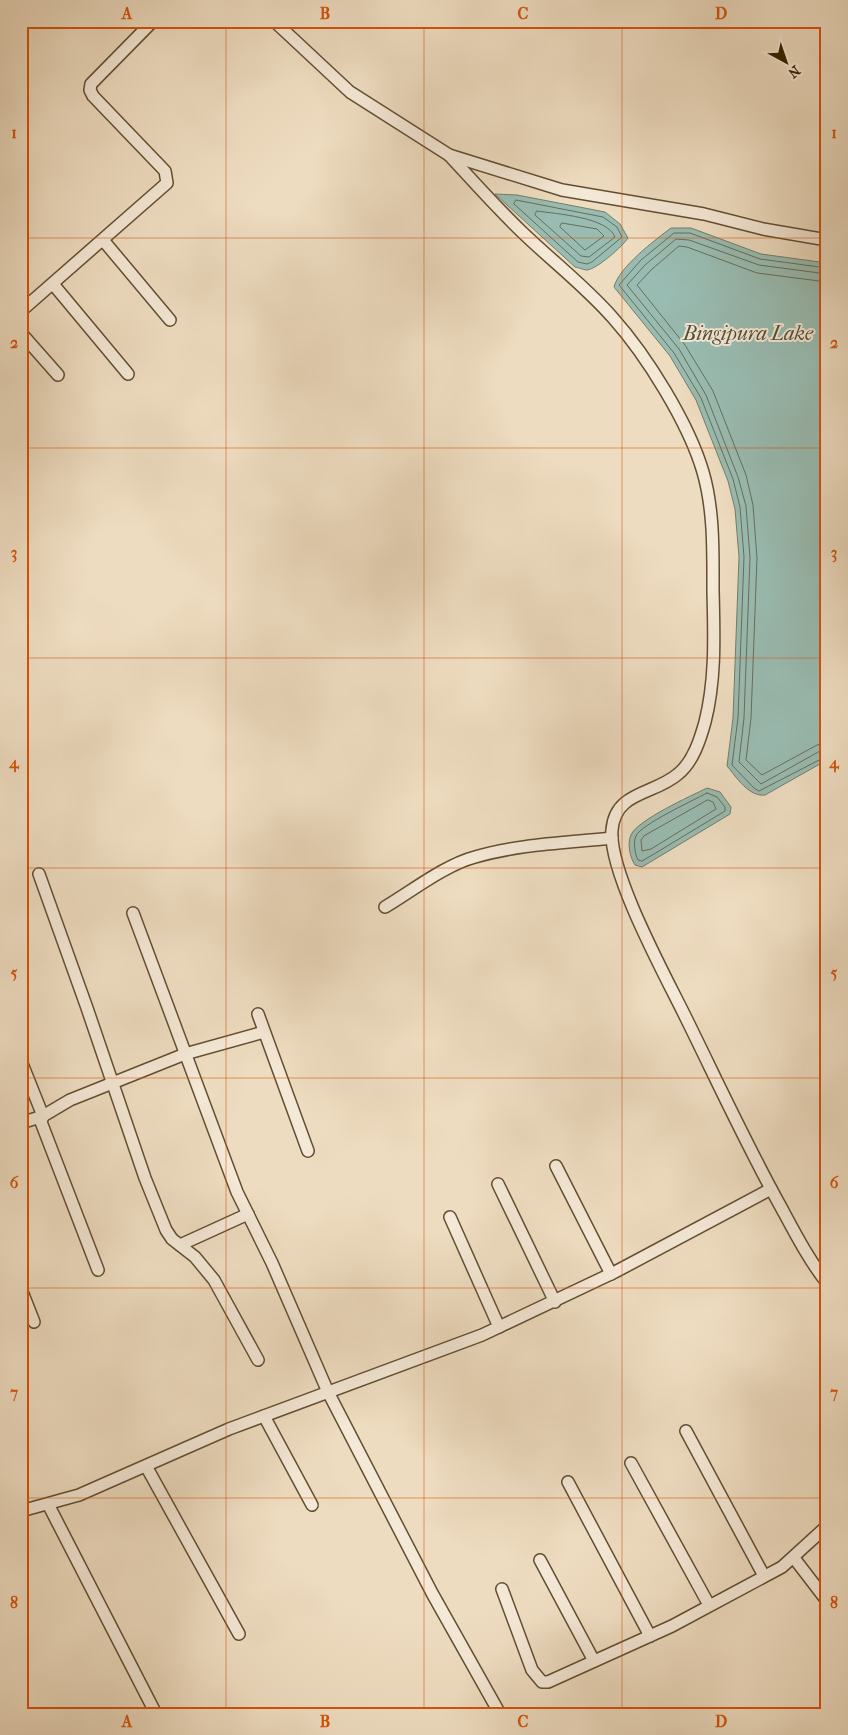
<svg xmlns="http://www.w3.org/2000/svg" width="848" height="1735" font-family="'IM FELL French Canon',serif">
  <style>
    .water { fill: #99bcb2; stroke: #717e6b }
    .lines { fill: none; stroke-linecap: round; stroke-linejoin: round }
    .shore { stroke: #666e5a; stroke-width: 1 }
    .minor-casing { stroke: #624f31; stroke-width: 14 }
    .minor { stroke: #f4e8d6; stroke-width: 11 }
    .grid { fill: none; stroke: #d6530b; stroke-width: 1; stroke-opacity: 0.55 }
    .labels { text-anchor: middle; stroke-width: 4; stroke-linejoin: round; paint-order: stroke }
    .water-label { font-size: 20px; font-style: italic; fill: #524f36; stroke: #f4e8d6 }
    .neatline { fill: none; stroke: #d6530b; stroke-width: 2 }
    .grid-label { font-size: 16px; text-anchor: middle; font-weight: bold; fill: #d6530b }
  </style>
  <rect width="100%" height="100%" fill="#eedcc0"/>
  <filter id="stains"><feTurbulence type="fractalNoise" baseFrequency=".004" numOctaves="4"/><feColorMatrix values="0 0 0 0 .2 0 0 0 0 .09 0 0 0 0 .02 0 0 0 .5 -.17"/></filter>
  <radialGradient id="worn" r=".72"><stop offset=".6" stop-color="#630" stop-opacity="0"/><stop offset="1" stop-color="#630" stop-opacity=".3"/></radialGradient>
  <!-- water -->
  <g class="water">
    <path d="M495 194 517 195 605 212 620 224 628 238C623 246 597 269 587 270 583 270 578 267 575 267Z"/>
    <path d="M671 228H691L761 254 827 263V760L765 795C749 797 737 778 727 766L733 718 739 557 735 509 728 481 696 400 670 356 614 287C619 267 655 240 671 228Z"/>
    <path d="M707 788 720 792 731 807 730 814 642 867 635 865C630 858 627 843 631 835 637 820 691 796 707 788Z"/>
  </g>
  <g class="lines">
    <!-- shore -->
    <g class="shore">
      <polygon points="516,200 603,217 617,227 622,237 592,262 587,264 578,262 514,204"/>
      <path d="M537 211C557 214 607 217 615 237L589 257 581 256 535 215Z"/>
      <polygon points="562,223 597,229 604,236 585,250 560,227"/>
      <polyline points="827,268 760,259 690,233 674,233 641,260 619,285 674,353 701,398 733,479 740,507 744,557 738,718 732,765 754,788 759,791 827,756"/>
      <polyline points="827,274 759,265 689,240 676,239 645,265 627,285 679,349 706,395 738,477 746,506 750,558 744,718 739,762 761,784 820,751 827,750"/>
      <polyline points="827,282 757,273 687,247 679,246 651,270 637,285 685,345 713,391 746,475 753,505 757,558 751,718 746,760 762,775 817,745 827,743"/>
      <path d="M707 793 717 797 725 807V811L654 854 642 861 638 860C635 854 633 843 636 836 640 825 694 800 707 793Z"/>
      <polygon points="708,800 713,802 716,809 651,849 642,851 641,840 644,836"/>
    </g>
    <!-- minor casing -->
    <g class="minor-casing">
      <g id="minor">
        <polyline points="274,21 350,92 449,155 562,190 704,214 763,229 827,240"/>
        <path d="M449 155C473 181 496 207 522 232 552 261 585 286 613 318 647 356 689 424 703 472 714 510 713 551 713 590 714 634 716 679 705 722 700 740 693 762 678 774 654 795 615 791 612 830 608 872 667 979 687 1020 718 1083 748 1148 782 1209 796 1235 809 1260 827 1283"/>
        <polyline points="103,240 170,320"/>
        <polyline points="53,284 128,374"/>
        <polyline points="21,311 167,183 165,171 93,96 90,90 91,84 153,21"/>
        <polyline points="21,333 58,375"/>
        <polyline points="39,874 87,1008 145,1178 166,1230 172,1239 195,1257 214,1280 258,1360"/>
        <path d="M385 907C412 891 445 865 475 857 519 844 567 843 612 838"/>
        <polyline points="133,913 237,1192 272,1263 328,1392 432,1593 500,1714"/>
        <polyline points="258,1014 308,1151"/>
        <polyline points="21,1061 43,1116 41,1122 98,1270"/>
        <polyline points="21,1123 43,1116 70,1100 185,1054 264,1032"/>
        <polyline points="556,1166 611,1274"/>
        <polyline points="498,1184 555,1302"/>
        <polyline points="450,1217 499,1327"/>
        <polyline points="180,1245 248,1214"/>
        <polyline points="21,1289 34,1322"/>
        <polyline points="264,1416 312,1505"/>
        <polyline points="686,1431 764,1576"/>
        <polyline points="631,1463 709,1605"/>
        <polyline points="146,1466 239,1634"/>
        <polyline points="568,1482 650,1636"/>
        <polyline points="48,1504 156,1714"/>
        <polyline points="21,1511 79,1495 229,1429 482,1335 615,1272 771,1189"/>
        <polyline points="794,1558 827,1601"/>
        <polyline points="540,1560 594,1661"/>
        <polyline points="502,1589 532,1670 542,1682 548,1682 672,1626 782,1567 827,1526"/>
      </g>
    </g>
    <!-- minor -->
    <use href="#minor" class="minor"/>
  </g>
  <!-- grid -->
  <path class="grid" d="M226 21V1714M424 21V1714M622 21V1714M21 238H827M21 448H827M21 658H827M21 868H827M21 1078H827M21 1288H827M21 1498H827"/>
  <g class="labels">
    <!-- water labels -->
    <g class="water-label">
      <text x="748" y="340">Bingipura Lake</text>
    </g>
  </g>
  <!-- margin -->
  <rect width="848" height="1735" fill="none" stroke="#eedcc0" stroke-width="55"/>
  <!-- north arrow -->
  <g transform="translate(786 62) rotate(140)" stroke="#f4e8d6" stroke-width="4" paint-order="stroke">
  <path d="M0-4L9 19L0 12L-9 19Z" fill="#342001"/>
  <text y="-8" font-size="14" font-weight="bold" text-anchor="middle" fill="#342001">N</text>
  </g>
  <rect x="28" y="28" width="792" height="1680" class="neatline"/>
  <g class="grid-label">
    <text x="127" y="19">A</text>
    <text x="325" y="19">B</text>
    <text x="523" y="19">C</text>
    <text x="721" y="19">D</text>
    <text x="14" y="138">1</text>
    <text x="834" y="138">1</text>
    <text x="14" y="348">2</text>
    <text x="834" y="348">2</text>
    <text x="14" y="558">3</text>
    <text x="834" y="558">3</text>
    <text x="14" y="768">4</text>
    <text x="834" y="768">4</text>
    <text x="14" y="978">5</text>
    <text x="834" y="978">5</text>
    <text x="14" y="1188">6</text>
    <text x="834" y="1188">6</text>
    <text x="14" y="1398">7</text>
    <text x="834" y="1398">7</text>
    <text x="14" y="1608">8</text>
    <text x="834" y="1608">8</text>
    <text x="127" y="1727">A</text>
    <text x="325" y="1727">B</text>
    <text x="523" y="1727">C</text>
    <text x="721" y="1727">D</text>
  </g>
  <rect width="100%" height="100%" filter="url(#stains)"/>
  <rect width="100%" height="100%" fill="url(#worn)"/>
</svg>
